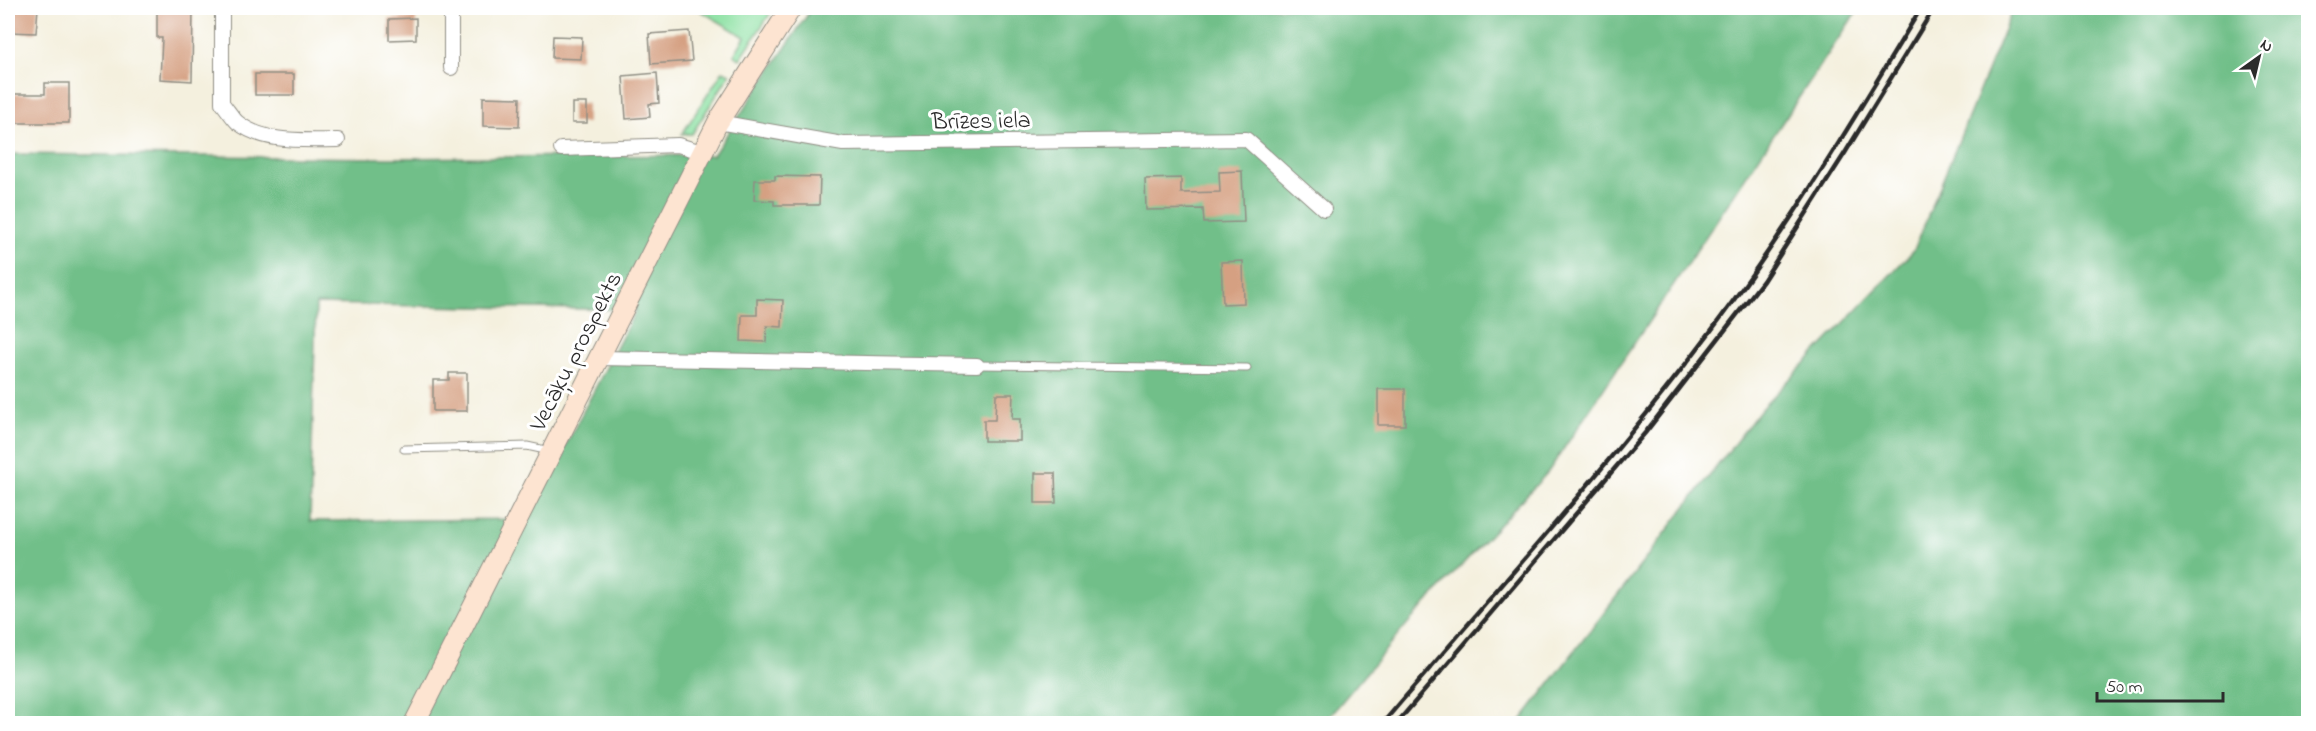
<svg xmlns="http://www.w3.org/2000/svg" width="2316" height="731" font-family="'Indie Flower',sans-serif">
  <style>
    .green { fill: #8ce1a3; stroke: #5c8667; stroke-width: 1.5 }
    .forest { fill: #71bf89; stroke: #4e755a; stroke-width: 1.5; fill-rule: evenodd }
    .building { fill: #d5a082 }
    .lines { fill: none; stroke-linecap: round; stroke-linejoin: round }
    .service-casing { stroke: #908e84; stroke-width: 9 }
    .minor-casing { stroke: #908e84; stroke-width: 16 }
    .secondary-casing { stroke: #908e84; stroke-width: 22 }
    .service { stroke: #fff; stroke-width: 7 }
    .minor { stroke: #fff; stroke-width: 14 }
    .secondary { stroke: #fde4d1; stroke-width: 20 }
    .rail { stroke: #2b2b2b; stroke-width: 4.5 }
    .labels { text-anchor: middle; stroke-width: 6; stroke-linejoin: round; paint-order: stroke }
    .street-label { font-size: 24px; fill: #2b2b2b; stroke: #fff }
  </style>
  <rect width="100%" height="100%" fill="#fff"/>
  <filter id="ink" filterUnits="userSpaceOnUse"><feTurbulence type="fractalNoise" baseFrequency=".0167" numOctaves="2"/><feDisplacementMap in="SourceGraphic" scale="12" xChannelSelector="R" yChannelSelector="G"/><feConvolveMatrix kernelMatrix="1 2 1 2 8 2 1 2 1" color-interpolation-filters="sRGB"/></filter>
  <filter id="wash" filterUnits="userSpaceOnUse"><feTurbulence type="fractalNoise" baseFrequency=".008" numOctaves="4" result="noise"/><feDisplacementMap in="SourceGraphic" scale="24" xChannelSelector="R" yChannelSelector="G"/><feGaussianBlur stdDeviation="1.35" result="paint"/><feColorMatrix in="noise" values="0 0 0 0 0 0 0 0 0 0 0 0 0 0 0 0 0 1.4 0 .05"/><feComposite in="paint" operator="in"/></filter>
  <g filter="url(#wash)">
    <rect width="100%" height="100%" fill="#f4f0de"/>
    <!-- green -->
    <g class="green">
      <polygon points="696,8 695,8 774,8 740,59 734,55 745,37"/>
      <polygon points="723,71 730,74 692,134 682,134"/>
    </g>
    <!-- forest -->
    <g class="forest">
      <path d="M812 8H1859L1548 472 1409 622 1324 723 8 724V154L389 158 713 155ZM316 304 636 310 527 519 310 521Z"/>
      <polygon points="2013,8 2308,8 2308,723 1519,723 1761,409 1914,250"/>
    </g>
    <g id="blocks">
      <!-- building -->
      <g class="building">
        <polygon points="10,8 38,8 36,33 8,32"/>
        <polygon points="157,8 193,8 192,81 160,79 162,38 157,38"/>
        <polygon points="416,18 416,39 389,40 389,19"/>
        <polygon points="689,31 692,61 651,64 649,34"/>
        <polygon points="553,36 582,37 581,59 552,58"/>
        <polygon points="657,73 659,103 649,104 650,117 626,119 623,76"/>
        <rect x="255" y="74" width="39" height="21"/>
        <polygon points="45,83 69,83 69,123 9,123 9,94 45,94"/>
        <polygon points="483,97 520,98 519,127 483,126"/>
        <rect x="572" y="103" width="15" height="20"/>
        <polygon points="1242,171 1244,222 1204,223 1203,209 1146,210 1145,179 1181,178 1181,193 1220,192 1219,172"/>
        <polygon points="775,176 820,177 819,205 774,205 774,201 754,200 755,180 775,180"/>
        <polygon points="1243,261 1244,303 1223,304 1221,262"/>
        <polygon points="757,299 783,300 782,327 767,326 766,342 741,341 742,315 757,315"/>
        <polygon points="449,373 467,373 467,411 433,411 433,380 449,380"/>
        <rect x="1378" y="389" width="27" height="36"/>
        <polygon points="996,394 1013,394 1012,419 1020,419 1020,441 984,441 984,420 995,420"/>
        <polygon points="1035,473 1055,473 1056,503 1035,503"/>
      </g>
    </g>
  </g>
  <g filter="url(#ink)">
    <use href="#blocks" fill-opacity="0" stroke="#908e84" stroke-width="1.5"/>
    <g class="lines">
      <!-- service casing -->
      <g class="service-casing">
        <g id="service">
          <polyline points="977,365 1247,368"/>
          <polyline points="404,449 527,446 550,451"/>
        </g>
      </g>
      <!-- minor casing -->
      <g class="minor-casing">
        <g id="minor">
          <path d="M222 8V103C227 109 232 117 237 122 264 144 305 140 338 140"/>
          <polyline points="451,68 451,8"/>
          <polyline points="718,122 843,144 1246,139 1324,209"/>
          <polyline points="561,149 678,145 702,152"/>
          <polyline points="600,358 977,365"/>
        </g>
      </g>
      <!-- secondary casing -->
      <g class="secondary-casing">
        <polyline id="secondary" points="414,724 718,122 791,8"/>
      </g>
      <!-- service -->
      <use href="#service" class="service"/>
      <!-- minor -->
      <use href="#minor" class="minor"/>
      <!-- secondary -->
      <use href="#secondary" class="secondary"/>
      <!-- rail -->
      <g class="rail">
        <path d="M1382 724C1497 589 1617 458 1722 316 1795 218 1858 112 1921 8"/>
        <polyline points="1396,724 1645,433 1763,281 1845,153 1934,8"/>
      </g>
    </g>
  </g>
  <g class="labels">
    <!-- street labels -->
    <g class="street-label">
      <text transform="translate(981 120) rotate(-1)" y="8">Brīzes iela</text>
      <text transform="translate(575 351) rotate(-63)" y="8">Vecāķu prospekts</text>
    </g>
  </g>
  <!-- margin -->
  <rect width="2316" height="731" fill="none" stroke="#fff" stroke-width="30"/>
  <!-- north arrow -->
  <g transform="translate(2259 57) rotate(34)" stroke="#ffffff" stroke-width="4.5" paint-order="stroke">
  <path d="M0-4.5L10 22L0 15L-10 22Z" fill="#2b2b2b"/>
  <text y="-9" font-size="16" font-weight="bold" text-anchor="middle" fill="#2b2b2b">N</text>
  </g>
  <!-- scale -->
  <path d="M2097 692v9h126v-9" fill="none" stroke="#2b2b2b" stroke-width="3"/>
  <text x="2106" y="692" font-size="18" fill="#2b2b2b" stroke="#ffffff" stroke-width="4.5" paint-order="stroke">50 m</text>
</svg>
